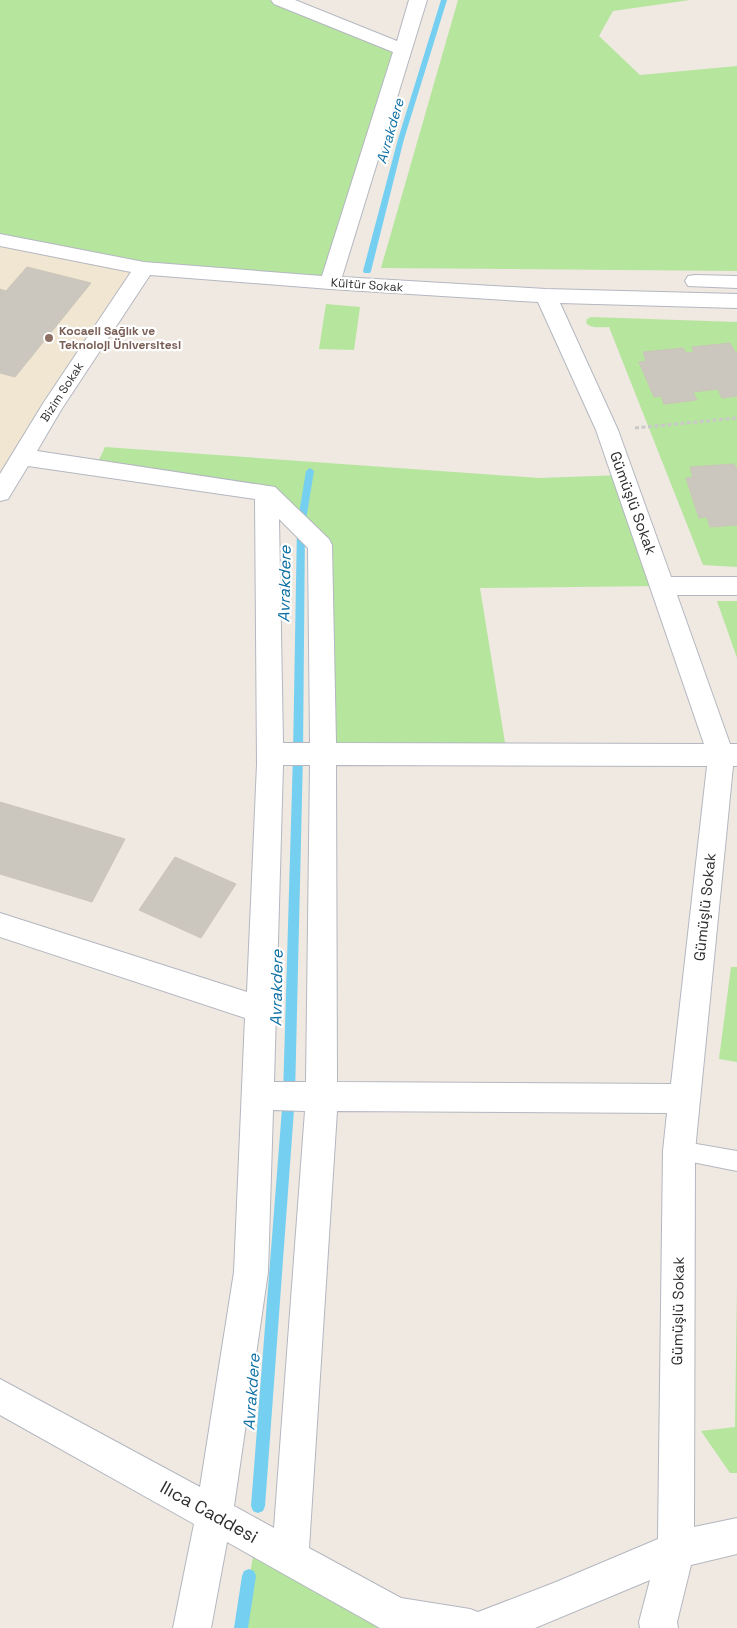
<svg xmlns="http://www.w3.org/2000/svg" width="737" height="1628" font-family="'Space Grotesk',sans-serif">
  <style>
    .education { fill: #f0e6d1 }
    .green { fill: #b6e59e }
    .lines { fill: none; stroke-linecap: round; stroke-linejoin: round }
    .stream { fill: #75cff0; fill-rule: evenodd }
    .building { fill: #cbc7bf; stroke: #cbc5ba }
    .service-casing { stroke: #b4b7c1; stroke-width: 2 }
    .minor-casing { stroke: #b4b7c1; stroke-width: 2 }
    .path { stroke: #c9c9c9; stroke-width: 3; stroke-dasharray: 4 2.5; stroke-linecap: butt }
    .service { fill: #fff; fill-rule: evenodd }
    .minor { fill: #fff; fill-rule: evenodd }
    .education-dot { fill: #8d6e63; stroke: #fff; stroke-width: 2 }
    .labels { text-anchor: middle; stroke-width: 4.5; stroke-linejoin: round; paint-order: stroke }
    .far-street-label { font-size: 12px; fill: #2e2e2e; stroke: #fff }
    .far-education-label { font-size: 12px; font-weight: bold; fill: #785e54; stroke: #fff; text-anchor: start }
    .far-water-label { font-size: 14px; font-style: italic; fill: #0d6fa3; stroke: #fff }
    .street-label { font-size: 15px; fill: #2e2e2e; stroke: #fff }
    .water-label { font-size: 16px; font-style: italic; fill: #0d6fa3; stroke: #fff }
    .near-street-label { font-size: 18px; fill: #2e2e2e; stroke: #fff }
  </style>
  <rect width="100%" height="100%" fill="#efe9e1"/>
  <!-- education -->
  <polygon class="education" points="0,240 144,268 0,493"/>
  <!-- green -->
  <g class="green">
    <polygon points="0,0 280,0 402,49 330,283 144,268 0,240"/>
    <polygon points="458,0 690,0 613,11 599,36 640,75 737,66 737,271 381,268"/>
    <polygon points="326,304 360,307 354,350 319,349"/>
    <path d="M591 317 737 322V567L703 565 609 327C601 327 592 329 586 323L587 319Z"/>
    <polygon points="105,447 539,478 623,475 662,586 480,588 507,755 323,755 320,545 267,493 95,468"/>
    <polygon points="717,601 737,601 737,658"/>
    <polygon points="731,967 737,967 737,1062 719,1059"/>
    <polygon points="737,1286 737,1473 730,1473 701,1431 735,1427"/>
    <polygon points="256,1538 416,1628 241,1628"/>
  </g>
  <g class="lines">
    <!-- stream -->
    <g class="stream">
      <polygon points="441,0 447,0 404,139 371,271 370,273 364,273 363,271 398,139"/>
      <polygon points="310,468 314,471 305,526 303,755 295,1096 265,1506 263,1511 258,1513 253,1511 251,1506 283,1096 293,755 297,526 306,471"/>
      <polygon points="249,1569 254,1571 256,1576 248,1628 234,1628 242,1576 244,1571"/>
    </g>
  </g>
  <!-- building -->
  <g class="building">
    <polygon points="27,267 91,283 15,377 0,373 0,289 6,291"/>
    <polygon points="730,343 735,352 737,352 737,396 722,398 718,389 693,392 697,400 664,404 661,396 654,397 639,362 646,361 643,352 683,348 686,353 694,352 692,347"/>
    <polygon points="734,464 737,470 737,525 710,527 707,517 699,518 686,478 693,477 690,467"/>
    <polygon points="0,802 125,839 92,902 0,874"/>
    <polygon points="175,857 236,884 201,938 139,910"/>
  </g>
  <g class="lines">
    <!-- service casing -->
    <g class="service-casing">
      <polygon id="service" points="679,1141 737,1151 737,1171 672,1158 669,1151 672,1144"/>
    </g>
    <!-- minor casing -->
    <g class="minor-casing">
      <g id="minor">
        <path d="M271 0H295L397 41 409 0H427L342 277 546 289 737 294V308L560 303 618 430 671 577H737V595H677L730 744H737V766H733L695 1151 694 1527 737 1518V1554L691 1565 677 1622 678 1628H640L639 1622 650 1580 535 1628H380L227 1542 211 1628H173L194 1524 0 1415V1379L200 1487 234 1272 245 1018 0 937V913L247 992 257 764 255 499 28 466 8 499 0 501V474L44 402 131 272 0 246V234L144 262 322 276 393 52 274 4ZM150 275 330 289 538 302 596 430 704 744 336 743 332 545 329 539 275 487 37 451 61 410ZM279 519 308 548 310 743H283ZM283 765H310L306 1082H274ZM336 765 707 766 671 1084 337 1082ZM273 1110 305 1111 274 1528 234 1506 268 1272ZM337 1111 667 1113 663 1151 658 1539 556 1582 478 1612 470 1609 401 1598 309 1548Z"/>
        <polygon points="695,275 737,276 737,288 688,286 685,281 688,276"/>
      </g>
    </g>
    <!-- path -->
    <polyline class="path" points="635,428 737,418"/>
    <!-- service -->
    <use href="#service" class="service"/>
    <!-- minor -->
    <use href="#minor" class="minor"/>
  </g>
  <!-- markers -->
  <circle class="education-dot" cx="49" cy="338" r="5"/>
  <g class="labels">
    <!-- far-street labels -->
    <g class="far-street-label">
      <text transform="translate(367 285) rotate(4)" y="4">Kültür Sokak</text>
      <text transform="translate(62 392) rotate(-57)" y="4">Bizim Sokak</text>
    </g>
    <!-- far-education labels -->
    <g class="far-education-label">
      <text x="59" y="335">Kocaeli Sağlık ve<tspan x="59" dy="14">Teknoloji Üniversitesi</tspan></text>
    </g>
    <!-- far-water labels -->
    <g class="far-water-label">
      <text transform="translate(390 131) rotate(-74)" y="5">Avrakdere</text>
    </g>
    <!-- street labels -->
    <g class="street-label">
      <text transform="translate(633 503) rotate(70)" y="5">Gümüşlü Sokak</text>
      <text transform="translate(705 907) rotate(-84)" y="5">Gümüşlü Sokak</text>
      <text transform="translate(678 1311) rotate(-89)" y="5">Gümüşlü Sokak</text>
    </g>
    <!-- water labels -->
    <g class="water-label">
      <text transform="translate(284 584) rotate(-89)" y="6">Avrakdere</text>
      <text transform="translate(276 988) rotate(-89)" y="6">Avrakdere</text>
      <text transform="translate(251 1392) rotate(-86)" y="6">Avrakdere</text>
    </g>
    <!-- near-street labels -->
    <g class="near-street-label">
      <text transform="translate(209 1512) rotate(29)" y="6">Ilıca Caddesi</text>
    </g>
  </g>
</svg>
